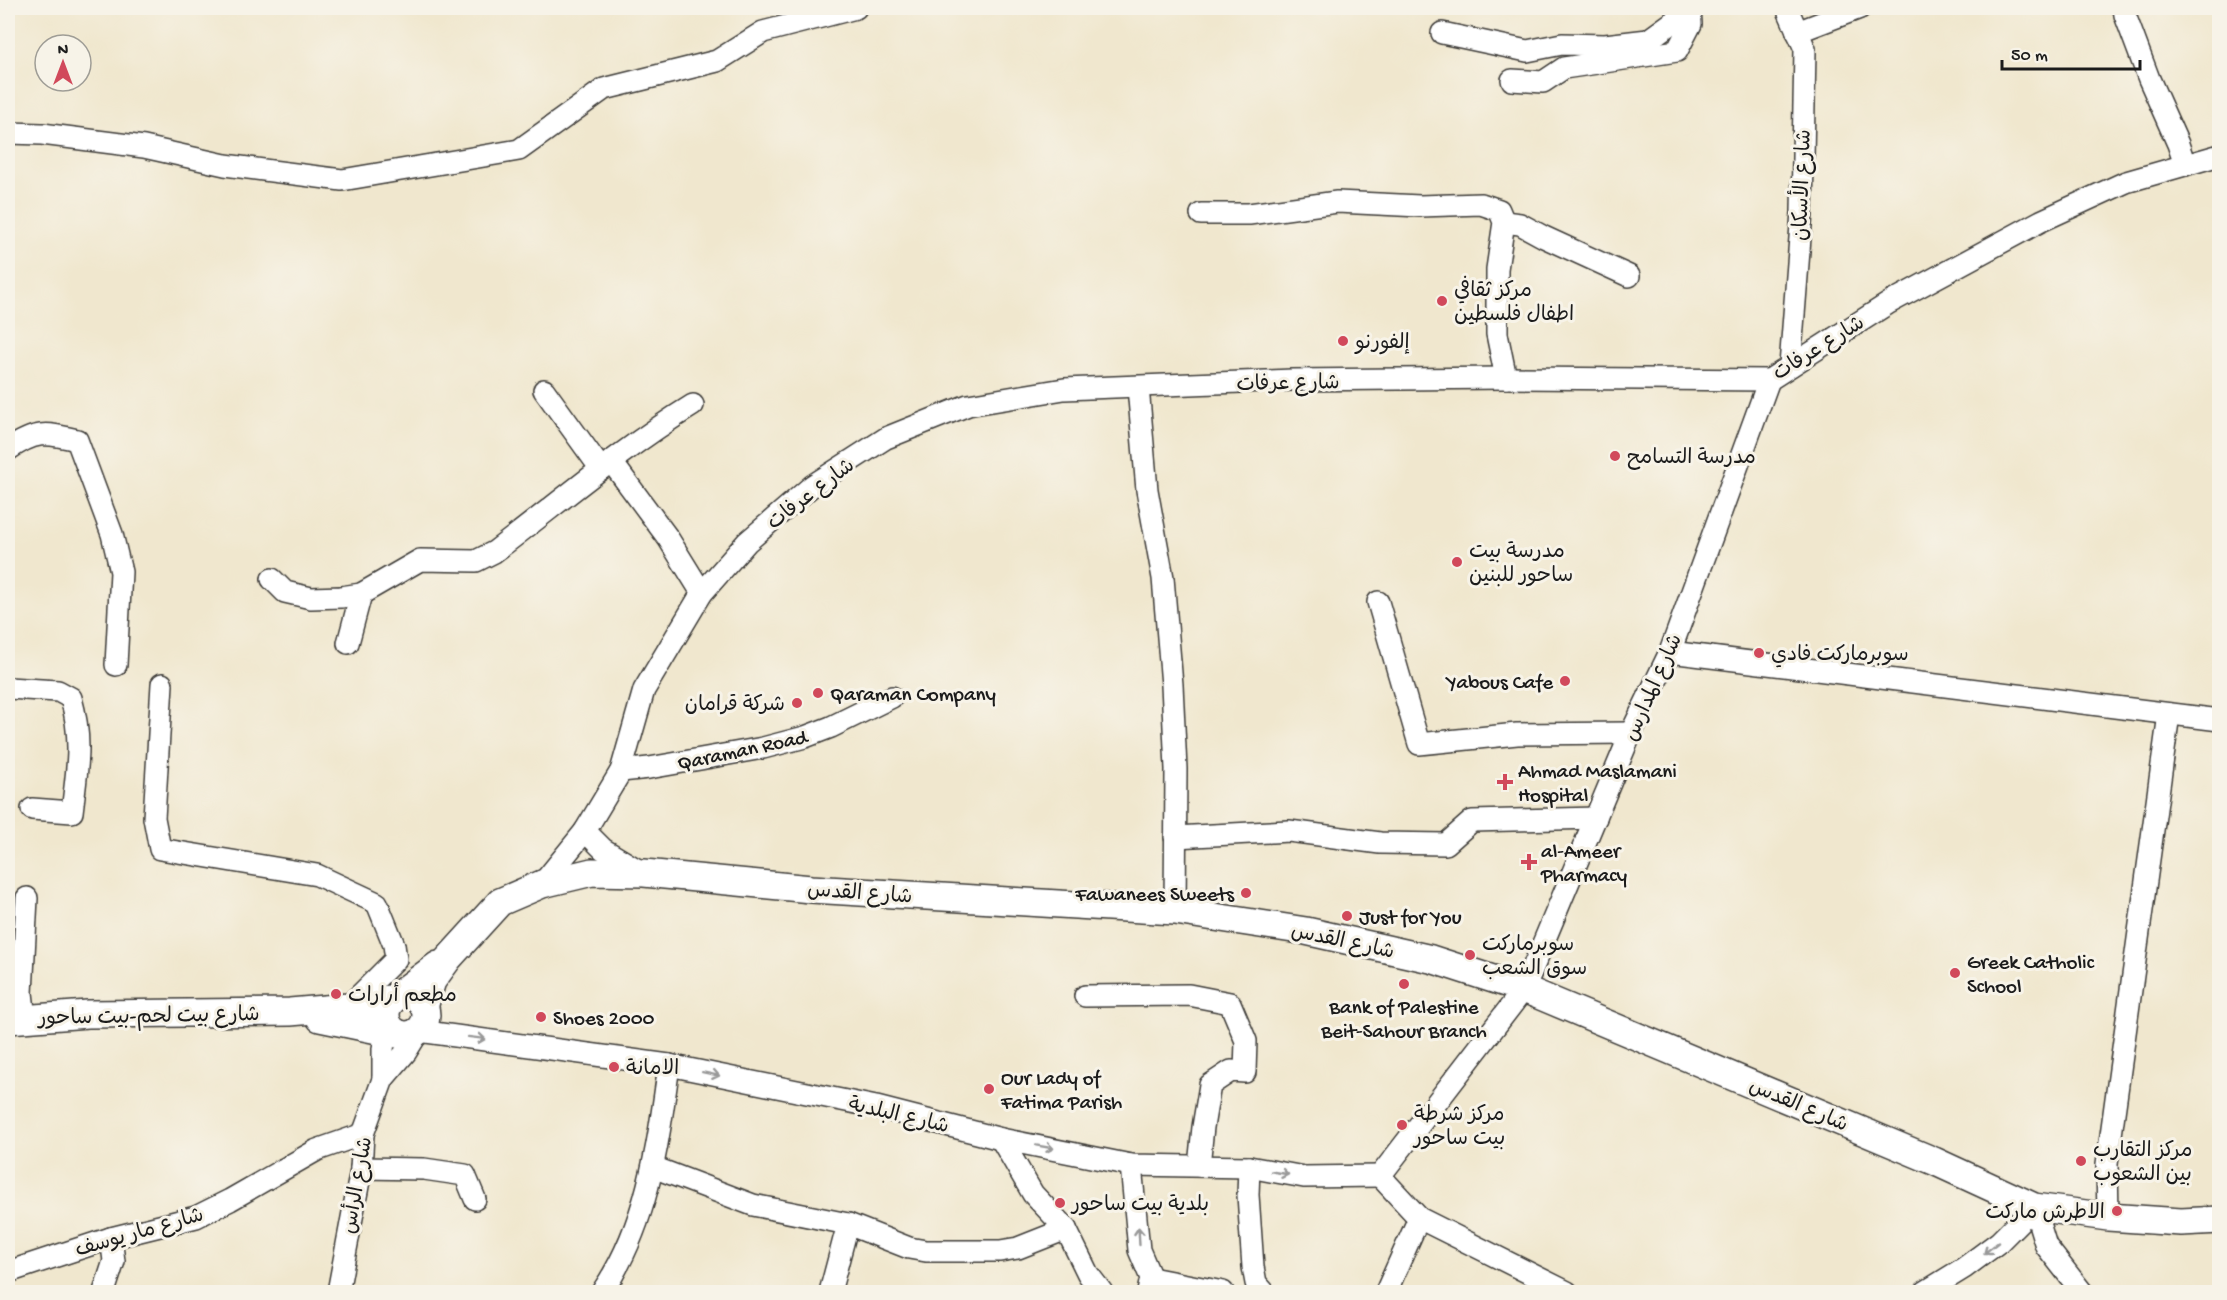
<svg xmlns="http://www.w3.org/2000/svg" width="2227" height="1300" font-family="'Gochi Hand','Playpen Sans Arabic',sans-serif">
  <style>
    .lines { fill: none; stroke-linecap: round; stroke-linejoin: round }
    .minor-casing { stroke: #3c3a37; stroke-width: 24 }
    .major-casing { stroke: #3c3a37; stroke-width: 30 }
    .minor { stroke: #fff; stroke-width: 21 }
    .major { stroke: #fff; stroke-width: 27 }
    .oneway { stroke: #999 }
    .poi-dot { fill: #d1495b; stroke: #f7f3e8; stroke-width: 2 }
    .labels { text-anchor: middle; stroke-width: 6; stroke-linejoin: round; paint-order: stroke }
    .street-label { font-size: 21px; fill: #1c1c1c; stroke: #f7f3e8 }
    .poi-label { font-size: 21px; fill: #1c1c1c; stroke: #f7f3e8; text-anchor: start }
  </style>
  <rect width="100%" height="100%" fill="#f7f3e8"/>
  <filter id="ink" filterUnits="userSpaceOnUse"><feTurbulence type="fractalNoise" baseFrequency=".0167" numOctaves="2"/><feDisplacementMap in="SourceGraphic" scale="12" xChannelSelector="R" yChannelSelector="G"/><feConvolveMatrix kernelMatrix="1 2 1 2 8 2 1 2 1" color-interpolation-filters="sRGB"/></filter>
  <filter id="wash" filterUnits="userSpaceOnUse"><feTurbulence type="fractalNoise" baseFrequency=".008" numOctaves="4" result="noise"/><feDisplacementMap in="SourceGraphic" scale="24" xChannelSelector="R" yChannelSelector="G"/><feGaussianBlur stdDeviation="1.35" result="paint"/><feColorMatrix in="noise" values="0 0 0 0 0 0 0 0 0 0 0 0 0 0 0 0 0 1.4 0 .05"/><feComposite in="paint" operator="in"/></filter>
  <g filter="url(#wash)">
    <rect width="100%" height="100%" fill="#f0e7ce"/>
  </g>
  <g filter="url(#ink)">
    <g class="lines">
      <!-- minor casing -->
      <g class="minor-casing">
        <g id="minor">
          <polyline points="1787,8 1805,49 1802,212 1790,366"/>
          <polyline points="2124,8 2125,15 2149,79 2178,144 2185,165"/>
          <polyline points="1797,32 1860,8"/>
          <polyline points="1442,33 1527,51 1562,44 1605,45 1648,40 1677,19 1688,8"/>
          <polyline points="1512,80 1543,82 1564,68 1677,51 1691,24 1690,8"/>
          <polyline points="8,133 42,134 144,147 225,165 342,180 519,150 604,89 717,61 763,32 856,8"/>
          <polyline points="1201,214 1249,214 1337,202 1420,206 1481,204 1499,210 1504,222 1497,269 1497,334 1506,378"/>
          <polyline points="1504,222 1520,224 1544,237 1629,276"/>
          <polyline points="1138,387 1147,490 1163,578 1172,685 1176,769 1175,911"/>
          <polyline points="544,390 601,469"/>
          <path d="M8 450C35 431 45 432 77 440L112 534 121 572 116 665"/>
          <polyline points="611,461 668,538 702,593"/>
          <path d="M272 579 285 592 311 598 341 597 361 594 420 560 476 561 494 552C560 502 623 448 693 405"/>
          <polyline points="1378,602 1419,744 1517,734 1631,733"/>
          <polyline points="348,643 361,594"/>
          <polyline points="1670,652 2220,720"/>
          <polyline points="162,684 154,818 160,849 317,875 377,903 394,945 396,959 348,1007"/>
          <path d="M8 688 58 691 71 698C83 741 77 769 72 812L32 809"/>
          <polyline points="621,771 649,768 763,748 805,737 831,727 892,697"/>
          <polyline points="585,831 603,849 643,873"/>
          <polyline points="1175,837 1289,831 1380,843 1446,844 1472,821 1596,818"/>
          <polyline points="542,884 585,831 621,771 644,690 702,593 747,542 813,485 886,438 968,405 1064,389 1292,380 1506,378 1769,380 1889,303 2041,221 2126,182 2220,155"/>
          <polyline points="1085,996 1189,995 1230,1003 1246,1041 1245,1072 1231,1071 1210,1085 1203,1127 1199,1166"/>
          <polyline points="25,1019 22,993 27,898"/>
          <polyline points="383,1079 383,1049 387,1024"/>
          <polyline points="1131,1165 1139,1250 1151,1278 1148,1292"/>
          <polyline points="653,1167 753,1205 848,1224 830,1292"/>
          <polyline points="1249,1167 1248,1195 1253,1267 1256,1283 1264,1292"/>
          <polyline points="361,1168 424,1169 465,1175 475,1199"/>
          <polyline points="1380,1176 1524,989 1631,733 1670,652 1769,380"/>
          <polyline points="1380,1176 1419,1218 1567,1292"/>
          <polyline points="2108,1217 2107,1164 2169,714"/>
          <polyline points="848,1224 909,1248 926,1251 1000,1251 1018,1248 1066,1229 1033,1194 1001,1139"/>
          <polyline points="1066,1229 1088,1274 1102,1292"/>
          <polyline points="8,1272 111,1238 196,1217 230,1200 317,1150 363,1134"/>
          <polyline points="1151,1278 1223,1292"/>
          <polyline points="104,1292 114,1261 111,1238"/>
          <polyline points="338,1292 361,1170 363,1134 383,1079 406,1052 419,1031 669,1065 876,1107 1001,1139 1131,1165 1249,1167 1304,1177 1380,1176"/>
          <path d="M602 1292C648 1225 658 1144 669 1065"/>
          <polyline points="1386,1292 1419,1218"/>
          <polyline points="1925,1292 1964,1268 1999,1242 2034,1207 2046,1246 2082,1292"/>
        </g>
      </g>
      <!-- major casing -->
      <g class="major-casing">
        <g id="major">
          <circle cx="406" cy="1015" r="20"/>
          <polyline points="424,1007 432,981 448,959 500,902 542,884 592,872 644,873 811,889 1175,911 1306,931 1431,959 1524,989 1934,1161 2034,1207 2108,1217 2181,1222 2220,1220"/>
          <polyline points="320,1018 402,1035"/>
          <polyline points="8,1020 88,1014 290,1012 348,1007 394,998 438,965"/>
        </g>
      </g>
      <!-- minor -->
      <use href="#minor" class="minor"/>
      <!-- major -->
      <use href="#major" class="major"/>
    </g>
    <!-- one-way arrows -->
    <defs><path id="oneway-shaft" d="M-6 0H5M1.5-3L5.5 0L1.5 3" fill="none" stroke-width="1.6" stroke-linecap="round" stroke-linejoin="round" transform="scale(1.5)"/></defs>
    <g class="oneway">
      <use href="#oneway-shaft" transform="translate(477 1038) rotate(7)"/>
      <use href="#oneway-shaft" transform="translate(711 1074) rotate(12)"/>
      <use href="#oneway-shaft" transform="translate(1045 1147) rotate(10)"/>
      <use href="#oneway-shaft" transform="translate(1280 1173) rotate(10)"/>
      <use href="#oneway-shaft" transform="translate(1139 1236) rotate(-93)"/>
      <use href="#oneway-shaft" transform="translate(1991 1248) rotate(142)"/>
    </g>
  </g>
  <!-- markers -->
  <g class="poi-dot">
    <circle cx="1442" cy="301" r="6"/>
    <circle cx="1343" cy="341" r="6"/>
    <circle cx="1615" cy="456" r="6"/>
    <circle cx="1457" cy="562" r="6"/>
    <circle cx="1759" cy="653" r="6"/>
    <circle cx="1565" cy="681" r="6"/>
    <circle cx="818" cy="693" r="6"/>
    <circle cx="797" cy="703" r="6"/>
    <path d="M1502 773h6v6h6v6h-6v6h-6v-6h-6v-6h6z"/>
    <path d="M1526 853h6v6h6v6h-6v6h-6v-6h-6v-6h6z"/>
    <circle cx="1246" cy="893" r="6"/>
    <circle cx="1347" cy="916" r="6"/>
    <circle cx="1470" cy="955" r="6"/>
    <circle cx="1955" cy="973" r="6"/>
    <circle cx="1404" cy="984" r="6"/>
    <circle cx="336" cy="994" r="6"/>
    <circle cx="541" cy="1017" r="6"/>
    <circle cx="614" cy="1067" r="6"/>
    <circle cx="989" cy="1089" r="6"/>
    <circle cx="1402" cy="1125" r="6"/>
    <circle cx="2081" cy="1161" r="6"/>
    <circle cx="1060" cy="1203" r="6"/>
    <circle cx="2117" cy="1211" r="6"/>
  </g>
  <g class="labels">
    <!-- street labels -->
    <g class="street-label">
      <text transform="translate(1801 185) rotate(-88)" y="7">شارع الأسكان</text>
      <text transform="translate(1818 347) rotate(-32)" y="7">شارع عرفات</text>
      <text transform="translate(1288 382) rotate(-1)" y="7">شارع عرفات</text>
      <text transform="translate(810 493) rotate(-37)" y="7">شارع عرفات</text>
      <text transform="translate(1652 687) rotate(-66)" y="7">شارع المدارس</text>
      <text transform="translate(742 749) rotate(-12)" y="7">Qaraman Road</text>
      <text transform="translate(860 892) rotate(4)" y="7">شارع القدس</text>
      <text transform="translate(1343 940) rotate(12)" y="7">شارع القدس</text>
      <text transform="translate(149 1015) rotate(-1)" y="7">شارع بيت لحم-بيت ساحور</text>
      <text transform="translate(1799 1104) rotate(23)" y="7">شارع القدس</text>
      <text transform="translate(899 1114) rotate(13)" y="7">شارع البلدية</text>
      <text transform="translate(356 1185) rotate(-80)" y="7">شارع الرأس</text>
      <text transform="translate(139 1231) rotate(-16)" y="7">شارع مار يوسف</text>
    </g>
    <!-- poi labels -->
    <g class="poi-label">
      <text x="1454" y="296">مركز ثقافي<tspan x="1454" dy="24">اطفال فلسطين</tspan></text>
      <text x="1355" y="348">إلفورنو</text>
      <text x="1627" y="463">مدرسة التسامح</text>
      <text x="1469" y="557">مدرسة بيت<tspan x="1469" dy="24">ساحور للبنين</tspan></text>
      <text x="1771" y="660">سوبرماركت فادي</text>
      <text x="1553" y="688" text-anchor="end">Yabous Cafe</text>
      <text x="830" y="700">Qaraman Company</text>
      <text x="785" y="710" text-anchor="end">شركة قرامان</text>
      <text x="1518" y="777">Ahmad Maslamani<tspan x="1518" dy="24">Hospital</tspan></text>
      <text x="1541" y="857">al-Ameer<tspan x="1541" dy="24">Pharmacy</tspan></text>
      <text x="1234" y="900" text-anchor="end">Fawanees Sweets</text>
      <text x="1359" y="923">Just for You</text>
      <text x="1482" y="950">سوبرماركت<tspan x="1482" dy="24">سوق الشعب</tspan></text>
      <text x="1967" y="968">Greek Catholic<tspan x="1967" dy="24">School</tspan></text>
      <text x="348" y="1001">مطعم أرارات</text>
      <text x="1404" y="1013" text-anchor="middle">Bank of Palestine<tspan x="1404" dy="24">Beit-Sahour Branch</tspan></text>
      <text x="553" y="1024">Shoes 2000</text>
      <text x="626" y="1074">الامانة</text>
      <text x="1001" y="1084">Our Lady of<tspan x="1001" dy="24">Fatima Parish</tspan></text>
      <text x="1414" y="1120">مركز شرطة<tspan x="1414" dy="24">بيت ساحور</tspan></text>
      <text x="2093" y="1156">مركز التقارب<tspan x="2093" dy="24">بين الشعوب</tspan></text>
      <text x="1072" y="1210">بلدية بيت ساحور</text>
      <text x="2105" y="1218" text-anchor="end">الاطرش ماركت</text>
    </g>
  </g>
  <!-- margin -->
  <rect width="2227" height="1300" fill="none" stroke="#f7f3e8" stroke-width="30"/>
  <!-- north arrow -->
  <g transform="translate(63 63)"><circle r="28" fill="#f7f3e8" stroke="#9f9d96" stroke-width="1.5"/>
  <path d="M0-4.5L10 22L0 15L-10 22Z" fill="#d1495b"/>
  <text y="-9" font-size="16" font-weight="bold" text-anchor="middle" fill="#1c1c1c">N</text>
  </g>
  <!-- scale -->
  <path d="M2002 60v9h138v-9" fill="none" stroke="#1c1c1c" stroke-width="3"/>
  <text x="2011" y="60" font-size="18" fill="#1c1c1c" stroke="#f7f3e8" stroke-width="4.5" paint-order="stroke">50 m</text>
</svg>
